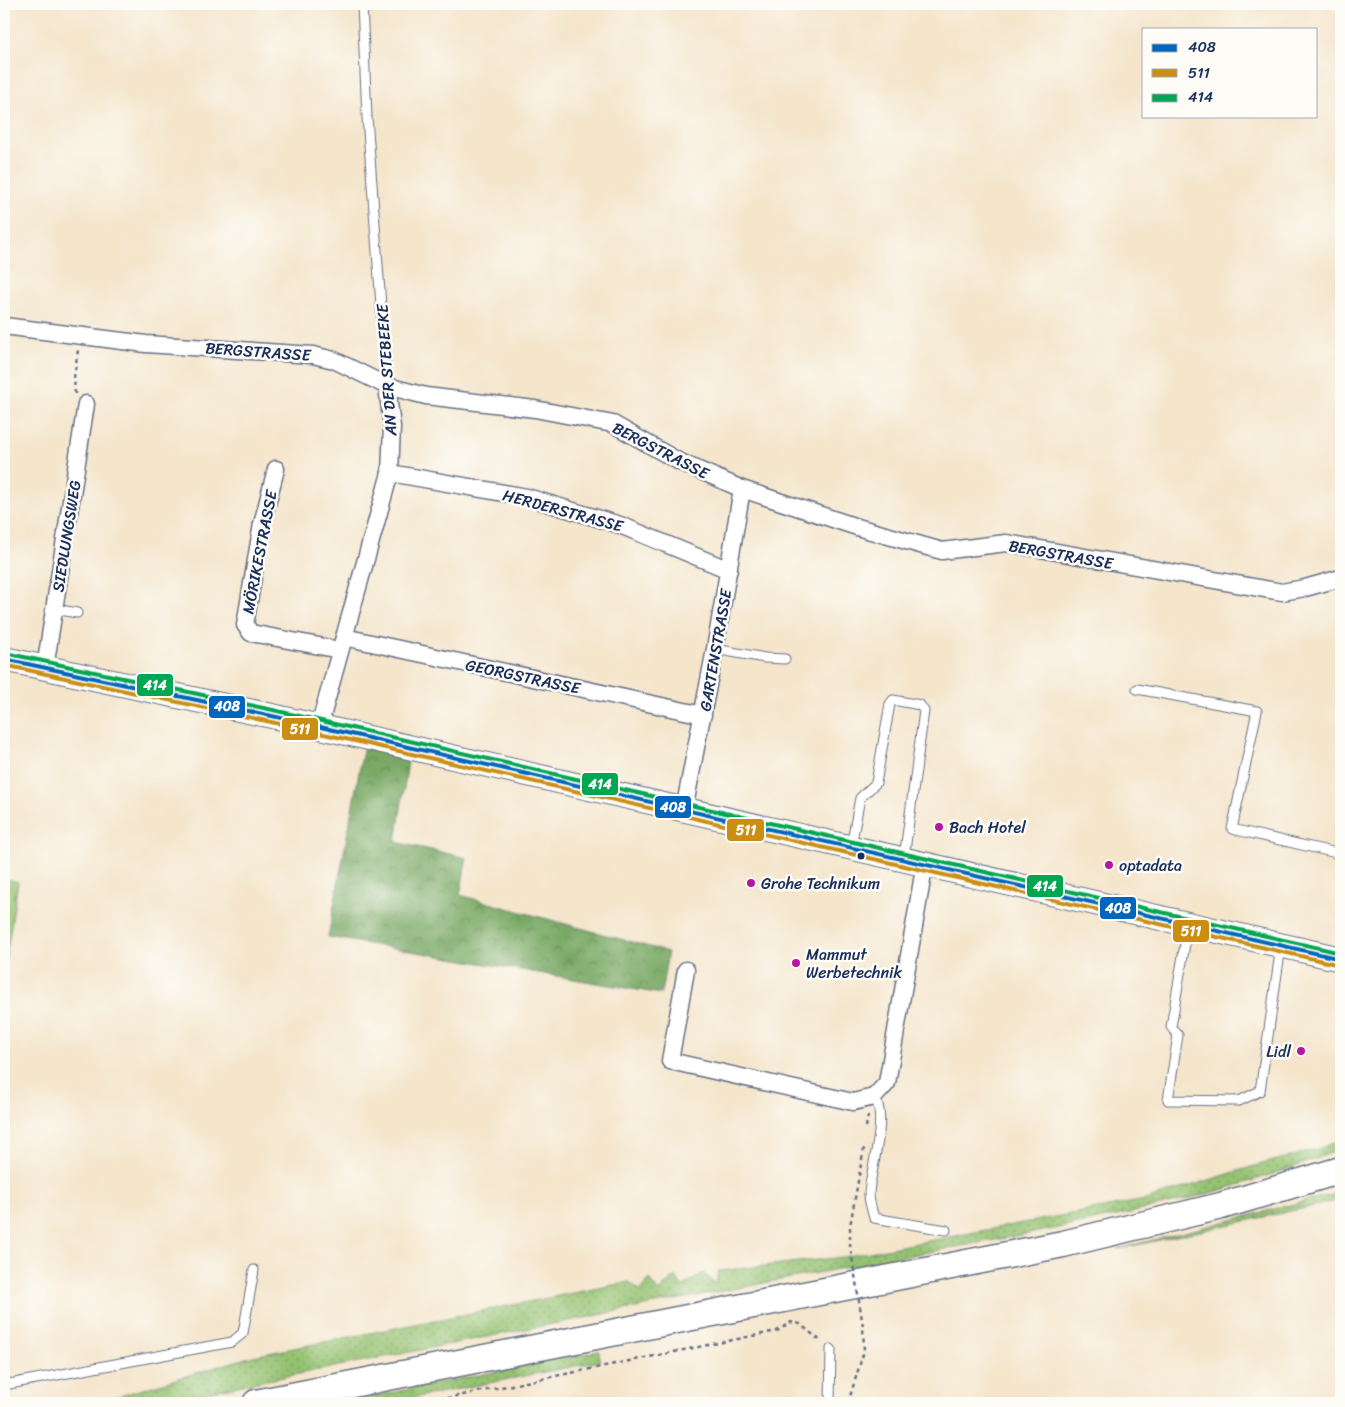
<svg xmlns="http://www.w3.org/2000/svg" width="1345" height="1407" font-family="Sriracha,sans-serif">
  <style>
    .grass { fill: url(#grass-dots); stroke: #587868 }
    .forest { fill: url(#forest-crowns); stroke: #4a6c60 }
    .cemetery { fill: url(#cemetery-stones); stroke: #587868 }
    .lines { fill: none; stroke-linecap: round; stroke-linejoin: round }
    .lane-casing { stroke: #676f84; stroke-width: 11 }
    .street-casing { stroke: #676f84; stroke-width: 19 }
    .secondary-casing { stroke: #676f84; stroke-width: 26 }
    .primary-casing { stroke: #676f84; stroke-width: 29 }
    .path { stroke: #676f84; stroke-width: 2.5; stroke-dasharray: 4 4; stroke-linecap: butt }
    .lane { stroke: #fff; stroke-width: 9 }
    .street { stroke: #fff; stroke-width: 16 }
    .secondary { stroke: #fff; stroke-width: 24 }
    .primary { stroke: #fff; stroke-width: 26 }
    .path-bridge { stroke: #676f84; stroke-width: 2.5; stroke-dasharray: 4 4; stroke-linecap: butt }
    .bus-1-casing { stroke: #fdfcf7; stroke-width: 8 }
    .bus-2-casing { stroke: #fdfcf7; stroke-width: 8 }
    .bus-3-casing { stroke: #fdfcf7; stroke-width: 8 }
    .bus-1 { stroke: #0065bd; stroke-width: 4 }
    .bus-2 { stroke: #cb8e13; stroke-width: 4 }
    .bus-3 { stroke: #00a651; stroke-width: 4 }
    .poi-dot { fill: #b5179e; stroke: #fdfcf7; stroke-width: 2 }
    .bus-dot { fill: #1b2f5e; stroke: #fdfcf7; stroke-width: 2 }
    .labels { text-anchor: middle; stroke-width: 5; stroke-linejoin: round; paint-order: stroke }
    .street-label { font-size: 16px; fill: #1b2f5e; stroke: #fdfcf7 }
    .poi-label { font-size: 16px; fill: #1b2f5e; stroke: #fdfcf7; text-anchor: start }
    .line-badge { stroke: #fdfcf7; stroke-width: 2 }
    .badge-label { font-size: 14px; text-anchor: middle; font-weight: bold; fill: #fff }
  </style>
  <defs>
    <pattern id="grass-dots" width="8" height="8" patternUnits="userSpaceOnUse" patternTransform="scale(1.25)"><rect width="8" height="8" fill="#95c271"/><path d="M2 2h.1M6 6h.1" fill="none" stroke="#799e60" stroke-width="1.8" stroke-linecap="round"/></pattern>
    <pattern id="forest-crowns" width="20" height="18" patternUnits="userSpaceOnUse" patternTransform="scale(1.25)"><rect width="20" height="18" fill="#78a863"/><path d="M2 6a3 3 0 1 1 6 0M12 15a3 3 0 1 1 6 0" fill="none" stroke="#628955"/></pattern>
    <pattern id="cemetery-stones" width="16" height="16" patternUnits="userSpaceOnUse" patternTransform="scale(1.25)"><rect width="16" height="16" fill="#95c271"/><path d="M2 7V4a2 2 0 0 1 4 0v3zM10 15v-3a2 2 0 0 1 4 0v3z" fill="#799e60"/></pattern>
  </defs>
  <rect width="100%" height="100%" fill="#fdfcf7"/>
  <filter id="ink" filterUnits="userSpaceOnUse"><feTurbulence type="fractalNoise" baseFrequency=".02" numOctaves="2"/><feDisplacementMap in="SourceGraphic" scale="10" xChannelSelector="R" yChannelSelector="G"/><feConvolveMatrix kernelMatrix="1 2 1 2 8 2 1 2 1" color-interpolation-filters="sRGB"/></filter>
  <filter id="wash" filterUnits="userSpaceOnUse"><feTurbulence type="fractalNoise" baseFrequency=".0096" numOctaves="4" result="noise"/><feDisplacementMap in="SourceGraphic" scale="20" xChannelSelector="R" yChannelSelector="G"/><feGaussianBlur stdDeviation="1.12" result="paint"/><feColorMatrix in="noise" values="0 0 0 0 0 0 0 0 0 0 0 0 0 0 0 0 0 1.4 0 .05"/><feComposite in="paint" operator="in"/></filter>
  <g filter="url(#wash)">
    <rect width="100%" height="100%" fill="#f4e5cb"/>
    <!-- grass -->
    <g class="grass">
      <path d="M1341 1140V1149C1185 1213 1013 1235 848 1267 616 1311 384 1357 152 1403H96L253 1356 629 1282 640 1290 650 1279 658 1292 675 1276 682 1287 703 1273 716 1284 718 1271 843 1257 1145 1200 1251 1167 1318 1149Z"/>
      <polygon points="1341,1193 1341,1200 1118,1249 1310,1200"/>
      <polygon points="599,1351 600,1361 388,1403 340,1403"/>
    </g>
    <!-- forest -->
    <polygon class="forest" points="364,745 409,755 396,842 467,858 460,895 668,952 661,994 328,937"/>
    <!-- cemetery -->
    <polygon class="cemetery" points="4,878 18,882 4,970"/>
  </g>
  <g filter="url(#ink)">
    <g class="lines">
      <!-- lane casing -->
      <g class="lane-casing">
        <g id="lane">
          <polyline points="362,4 367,117 387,386"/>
          <polyline points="55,609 77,613"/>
          <polyline points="715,649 765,658 785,659"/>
          <polyline points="1137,689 1257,711 1232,829 1341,854"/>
          <polyline points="851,846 860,798 876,783 890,704 893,700 920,705 924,711 904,858"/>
          <polyline points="1188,926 1171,1027 1178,1035 1168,1100 1239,1101 1260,1091 1281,946"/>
          <path d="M874 1097C889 1116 870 1170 869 1194 869 1202 872 1210 874 1218L946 1230"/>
          <polyline points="4,1385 232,1342 243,1333 254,1270"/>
          <polyline points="830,1403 831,1349"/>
        </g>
      </g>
      <!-- street casing -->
      <g class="street-casing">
        <g id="street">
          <polyline points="4,326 146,344 313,355 334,360 387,386 426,396 535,409 613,424 678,461 742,489 857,527 942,551 1006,543 1282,592 1305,588 1341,578"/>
          <polyline points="276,469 262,524 245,625 251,633 340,650"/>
          <polyline points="390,473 527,497 620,525 729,570"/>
          <polyline points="344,637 703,715"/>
          <polyline points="45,668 86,404"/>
          <polyline points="319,727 390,473 392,427 387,386"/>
          <polyline points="684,810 715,649 742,489"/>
          <polyline points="686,970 670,1061 853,1102 874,1097 887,1083 925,863"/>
        </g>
      </g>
      <!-- secondary casing -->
      <g class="secondary-casing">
        <polyline id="secondary" points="4,659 272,716 1341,959"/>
      </g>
      <!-- primary casing -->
      <g class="primary-casing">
        <polyline id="primary" points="256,1403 1063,1244 1221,1206 1341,1170"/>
      </g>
      <!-- path -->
      <g class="path">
        <polyline points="842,4 863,4"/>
        <polyline points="1112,4 1127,4"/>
        <polyline points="75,394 74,377 78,350"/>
        <polyline points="866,1127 868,1116"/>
        <polyline points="423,1403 777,1331 791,1322 800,1324 822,1342"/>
        <polyline points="848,1403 864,1351 863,1326"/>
      </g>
      <!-- lane -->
      <use href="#lane" class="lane"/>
      <!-- street -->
      <use href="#street" class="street"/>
      <!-- secondary -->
      <use href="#secondary" class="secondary"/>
      <!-- primary -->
      <use href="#primary" class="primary"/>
      <!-- path-bridge -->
      <polyline class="path-bridge" points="863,1326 850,1244 850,1226 864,1148"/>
      <!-- bus-1 casing -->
      <g class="bus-1-casing">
        <polyline id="bus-1" points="4,659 272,716 1341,959"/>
      </g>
      <!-- bus-2 casing -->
      <g class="bus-2-casing">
        <polyline id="bus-2" points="4,665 271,722 1340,965"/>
      </g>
      <!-- bus-3 casing -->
      <g class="bus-3-casing">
        <polyline id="bus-3" points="5,653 273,710 1341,953"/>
      </g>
      <!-- bus-1 -->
      <use href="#bus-1" class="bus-1"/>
      <!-- bus-2 -->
      <use href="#bus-2" class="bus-2"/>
      <!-- bus-3 -->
      <use href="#bus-3" class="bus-3"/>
    </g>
  </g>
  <!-- markers -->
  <g class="poi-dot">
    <circle cx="939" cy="827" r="5"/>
    <circle cx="1109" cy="865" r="5"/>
    <circle cx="751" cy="883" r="5"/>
    <circle cx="796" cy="963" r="5"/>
    <circle cx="1301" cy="1051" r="5"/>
  </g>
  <circle class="bus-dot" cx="861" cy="856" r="4.5"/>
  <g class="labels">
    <!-- street labels -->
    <g class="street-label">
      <text transform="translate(258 351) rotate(4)" y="6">BERGSTRASSE</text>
      <text transform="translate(386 370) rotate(-94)" y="6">AN DER STEBEEKE</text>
      <text transform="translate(661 450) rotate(27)" y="6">BERGSTRASSE</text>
      <text transform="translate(563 510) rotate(15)" y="6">HERDERSTRASSE</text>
      <text transform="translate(66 536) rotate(-81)" y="6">SIEDLUNGSWEG</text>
      <text transform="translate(259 552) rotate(-79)" y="6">MÖRIKESTRASSE</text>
      <text transform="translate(1061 554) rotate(10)" y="6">BERGSTRASSE</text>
      <text transform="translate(715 650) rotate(-80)" y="6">GARTENSTRASSE</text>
      <text transform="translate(523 676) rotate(12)" y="6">GEORGSTRASSE</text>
    </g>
    <!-- poi labels -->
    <g class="poi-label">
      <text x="949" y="833">Bach Hotel</text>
      <text x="1119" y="871">optadata</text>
      <text x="761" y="889">Grohe Technikum</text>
      <text x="806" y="960">Mammut<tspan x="806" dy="18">Werbetechnik</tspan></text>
      <text x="1291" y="1057" text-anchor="end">Lidl</text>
    </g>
  </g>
  <g class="line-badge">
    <rect x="136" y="673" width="38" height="24" rx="5" fill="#00a651"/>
    <rect x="208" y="695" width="38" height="24" rx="5" fill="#0065bd"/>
    <rect x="281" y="717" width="38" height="24" rx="5" fill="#cb8e13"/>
    <rect x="581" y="772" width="38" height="24" rx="5" fill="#00a651"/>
    <rect x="654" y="795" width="38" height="24" rx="5" fill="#0065bd"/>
    <rect x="726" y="818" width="39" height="24" rx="5" fill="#cb8e13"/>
    <rect x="1026" y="874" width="38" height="24" rx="5" fill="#00a651"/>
    <rect x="1099" y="896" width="38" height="24" rx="5" fill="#0065bd"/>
    <rect x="1172" y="919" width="38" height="24" rx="5" fill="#cb8e13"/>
  </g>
  <g class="badge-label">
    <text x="155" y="690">414</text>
    <text x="227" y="711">408</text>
    <text x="300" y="734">511</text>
    <text x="600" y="789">414</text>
    <text x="673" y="812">408</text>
    <text x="746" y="835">511</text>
    <text x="1045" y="891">414</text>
    <text x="1118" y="913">408</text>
    <text x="1191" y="936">511</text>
  </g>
  <!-- margin -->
  <rect width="1345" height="1407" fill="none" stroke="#fdfcf7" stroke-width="20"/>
  <!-- legend -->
  <rect x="1142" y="28" width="175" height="90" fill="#fdfcf7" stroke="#a3aaba"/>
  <rect x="1152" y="44" width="25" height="8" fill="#0065bd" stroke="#a3aaba"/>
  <text x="1188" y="52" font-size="15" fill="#1b2f5e">408</text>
  <rect x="1152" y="69" width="25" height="8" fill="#cb8e13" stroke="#a3aaba"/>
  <text x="1188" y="78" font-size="15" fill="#1b2f5e">511</text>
  <rect x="1152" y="94" width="25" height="8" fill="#00a651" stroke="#a3aaba"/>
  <text x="1188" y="102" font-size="15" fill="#1b2f5e">414</text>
</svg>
